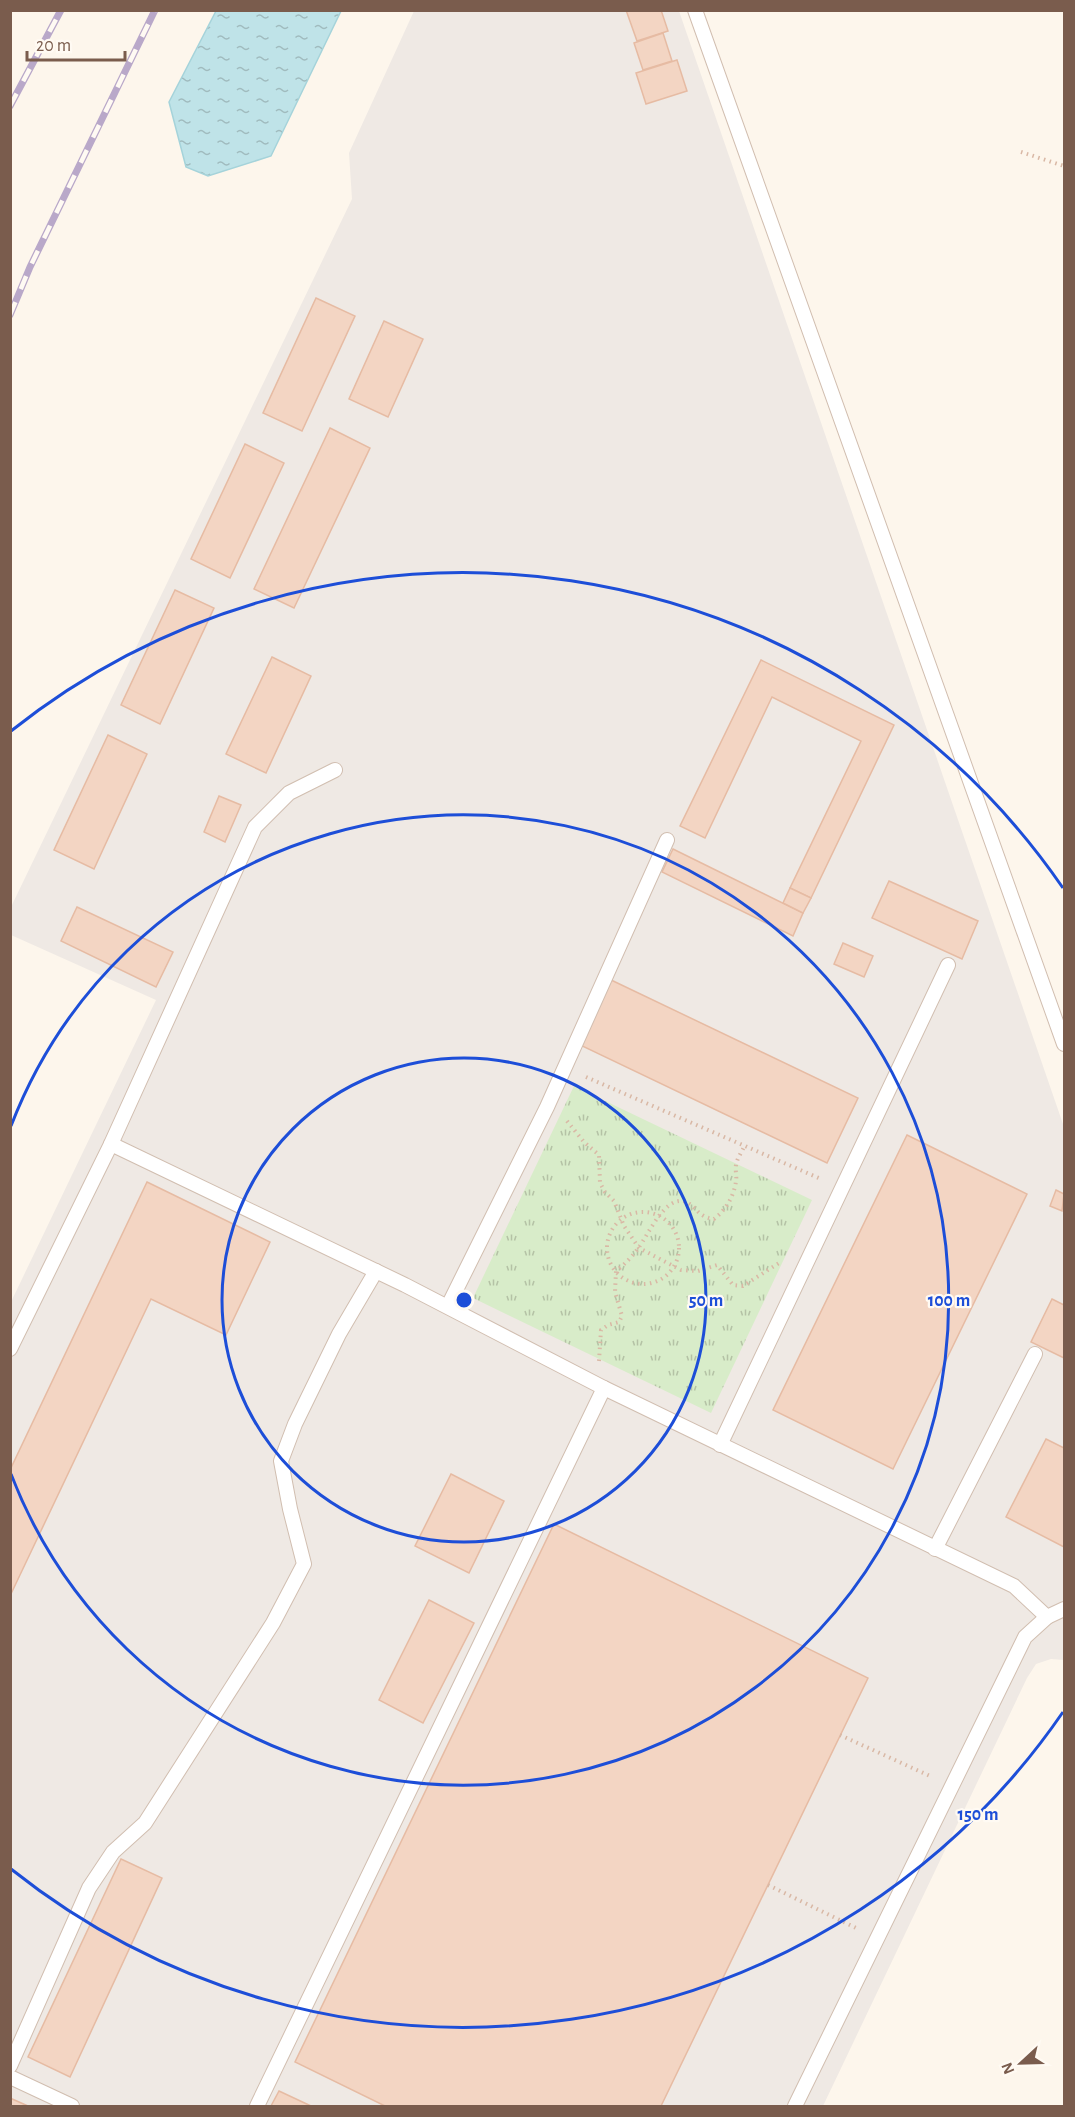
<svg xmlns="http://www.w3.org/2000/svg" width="1075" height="2117" font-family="'Alegreya Sans',sans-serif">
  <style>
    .industrial { fill: #efe9e4 }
    .park { fill: url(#park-tufts) }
    .water { fill: url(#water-ripples); stroke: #a5d3da; stroke-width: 1.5 }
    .building { fill: #f3d5c3; stroke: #e6bba3; stroke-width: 1.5 }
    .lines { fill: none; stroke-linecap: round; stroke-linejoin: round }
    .service-casing { stroke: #d1beb0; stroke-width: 16 }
    .path { stroke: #d9b8a5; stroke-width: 4; stroke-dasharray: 1.5 4.5; stroke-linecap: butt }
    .service { stroke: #fff; stroke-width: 14 }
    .rail-casing { stroke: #b9a8c9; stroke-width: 7 }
    .rail { stroke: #fffaf3; stroke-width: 4.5; stroke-dasharray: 14; stroke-linecap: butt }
    .ring { fill: none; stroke: #1d4ed8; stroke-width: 3 }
    .centre { fill: #1d4ed8; stroke: #fffaf3; stroke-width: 3 }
    .ring-label { font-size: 18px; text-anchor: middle; font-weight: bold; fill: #1d4ed8; stroke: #fffaf3; stroke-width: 4.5; stroke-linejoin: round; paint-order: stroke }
  </style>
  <defs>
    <pattern id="park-tufts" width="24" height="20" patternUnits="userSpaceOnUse" patternTransform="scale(1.5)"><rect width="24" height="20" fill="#d8ecc9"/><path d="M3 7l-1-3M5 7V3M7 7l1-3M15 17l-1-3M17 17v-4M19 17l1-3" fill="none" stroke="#b4c2a5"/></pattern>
    <pattern id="water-ripples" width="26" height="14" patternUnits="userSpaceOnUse" patternTransform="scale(1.5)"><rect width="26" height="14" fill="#bfe3e8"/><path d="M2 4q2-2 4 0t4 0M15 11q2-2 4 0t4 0" fill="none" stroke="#a0bbbe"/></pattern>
  </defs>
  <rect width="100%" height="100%" fill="#fdf6ec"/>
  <!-- industrial -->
  <polygon class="industrial" points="414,11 679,11 1064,1127 1064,1660 1051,1659 1036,1664 1027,1678 823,2106 11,2106 10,1304 156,1000 11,935 11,907 352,199 349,153"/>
  <!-- park -->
  <polygon class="park" points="574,1086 812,1200 711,1413 473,1298"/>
  <!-- water -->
  <polygon class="water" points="216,11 341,11 271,156 208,176 186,167 169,102"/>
  <!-- building -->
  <g class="building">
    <polygon points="626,10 661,10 668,31 637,41"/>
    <polygon points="663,33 672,61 643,70 634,43"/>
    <polygon points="677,60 687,91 646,104 636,73"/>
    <polygon points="316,298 355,316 302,431 263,413"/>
    <polygon points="384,321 423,339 388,417 349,399"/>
    <polygon points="330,428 370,448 294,608 254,589"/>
    <polygon points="245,444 284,463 230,578 191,559"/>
    <polygon points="175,590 214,608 160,724 121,705"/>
    <polygon points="272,657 311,676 266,773 226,754"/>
    <polygon points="761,660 894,725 811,898 790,888 861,741 772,697 705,838 680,826"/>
    <polygon points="108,735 147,754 94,869 54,850"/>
    <polygon points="219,796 241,805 225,842 204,832"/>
    <polygon points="673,849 803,913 793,936 662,872"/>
    <polygon points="889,881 978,921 962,959 872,918"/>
    <polygon points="790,888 811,898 803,913 783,903"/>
    <polygon points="77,907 173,952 156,987 61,941"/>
    <polygon points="843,943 873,956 864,977 834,964"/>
    <polygon points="609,979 858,1098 827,1163 578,1044"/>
    <polygon points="907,1135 1027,1194 893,1469 773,1410"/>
    <polygon points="147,1182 270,1242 226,1335 151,1299 10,1596 10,1470"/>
    <polygon points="1056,1190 1064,1194 1062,1211 1050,1206"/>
    <polygon points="1052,1299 1064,1305 1064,1358 1031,1342"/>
    <polygon points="1046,1439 1064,1448 1064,1547 1006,1517"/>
    <polygon points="451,1474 504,1501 469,1573 415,1546"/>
    <polygon points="554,1524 868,1678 661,2106 385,2106 295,2062"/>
    <polygon points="429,1600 474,1623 423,1723 379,1700"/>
    <polygon points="121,1859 162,1878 70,2077 28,2057"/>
    <polygon points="279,2091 311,2106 271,2106"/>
    <polygon points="10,2098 28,2106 10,2106"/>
  </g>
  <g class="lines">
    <!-- service casing -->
    <g class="service-casing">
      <g id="service">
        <polyline points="695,10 1064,1044"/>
        <polyline points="111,1144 405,1285 604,1388 1014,1586 1047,1617 1064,1609"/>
        <polyline points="448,1306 547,1107 667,840"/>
        <polyline points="10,1349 111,1144 255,827 289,793 335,770"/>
        <polyline points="720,1445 948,965"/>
        <polyline points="935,1549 1035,1354"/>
        <polyline points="10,2066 89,1888 113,1852 145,1823 273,1623 304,1564 290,1509 281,1461 295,1424 339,1334 376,1271"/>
        <polyline points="10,2077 72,2106"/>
        <polyline points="257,2106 604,1388"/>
        <polyline points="795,2106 1025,1637 1047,1617"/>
      </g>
    </g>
    <!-- path -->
    <g class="path">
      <polyline points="1021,152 1064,166"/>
      <polyline points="586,1077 821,1179"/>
      <polyline points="567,1121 584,1142 599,1155 600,1183 605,1192 614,1201 624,1226 639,1248 681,1270 698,1271 717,1265 733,1285 743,1286 779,1263"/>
      <circle cx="643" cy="1248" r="36"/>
      <path d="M599 1361 601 1330 608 1325 619 1322 622 1316 615 1292 616 1271C625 1264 633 1256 639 1247 648 1235 664 1198 683 1201 696 1204 696 1217 714 1219 726 1210 734 1196 736 1181 737 1176 735 1170 736 1165 737 1159 741 1153 744 1147"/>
      <polyline points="840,1735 930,1776"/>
      <polyline points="768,1885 856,1928"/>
    </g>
    <!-- service -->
    <use href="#service" class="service"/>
    <!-- rail casing -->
    <g class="rail-casing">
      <g id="rail">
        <polyline points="10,106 61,10"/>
        <polyline points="10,315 30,267 155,10"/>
      </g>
    </g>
    <!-- rail -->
    <use href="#rail" class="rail"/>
  </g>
  <!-- distance rings -->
  <g class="ring">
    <circle cx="464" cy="1300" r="242"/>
    <path d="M11 1126A485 485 0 1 1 11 1474"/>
    <path d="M1063 1712A727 727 0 0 1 11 1869M11 731A727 727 0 0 1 1063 888"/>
  </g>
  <circle cx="464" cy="1300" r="9" class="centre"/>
  <g class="ring-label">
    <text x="706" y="1306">50 m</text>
    <text x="949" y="1306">100 m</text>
    <text x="978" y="1820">150 m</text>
  </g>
  <!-- border -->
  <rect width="1075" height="2117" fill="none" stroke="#7a5c4d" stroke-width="24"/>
  <!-- north arrow -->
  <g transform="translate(1021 2063) rotate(248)" stroke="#fffaf3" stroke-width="4.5" paint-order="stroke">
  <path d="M0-4.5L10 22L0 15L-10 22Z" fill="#7a5c4d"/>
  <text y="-9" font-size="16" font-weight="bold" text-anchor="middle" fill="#7a5c4d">N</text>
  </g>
  <!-- scale -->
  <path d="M27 51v9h98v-9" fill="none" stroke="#7a5c4d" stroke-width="3"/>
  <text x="36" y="51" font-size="18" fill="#7a5c4d" stroke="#fffaf3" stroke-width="4.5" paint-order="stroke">20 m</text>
</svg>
